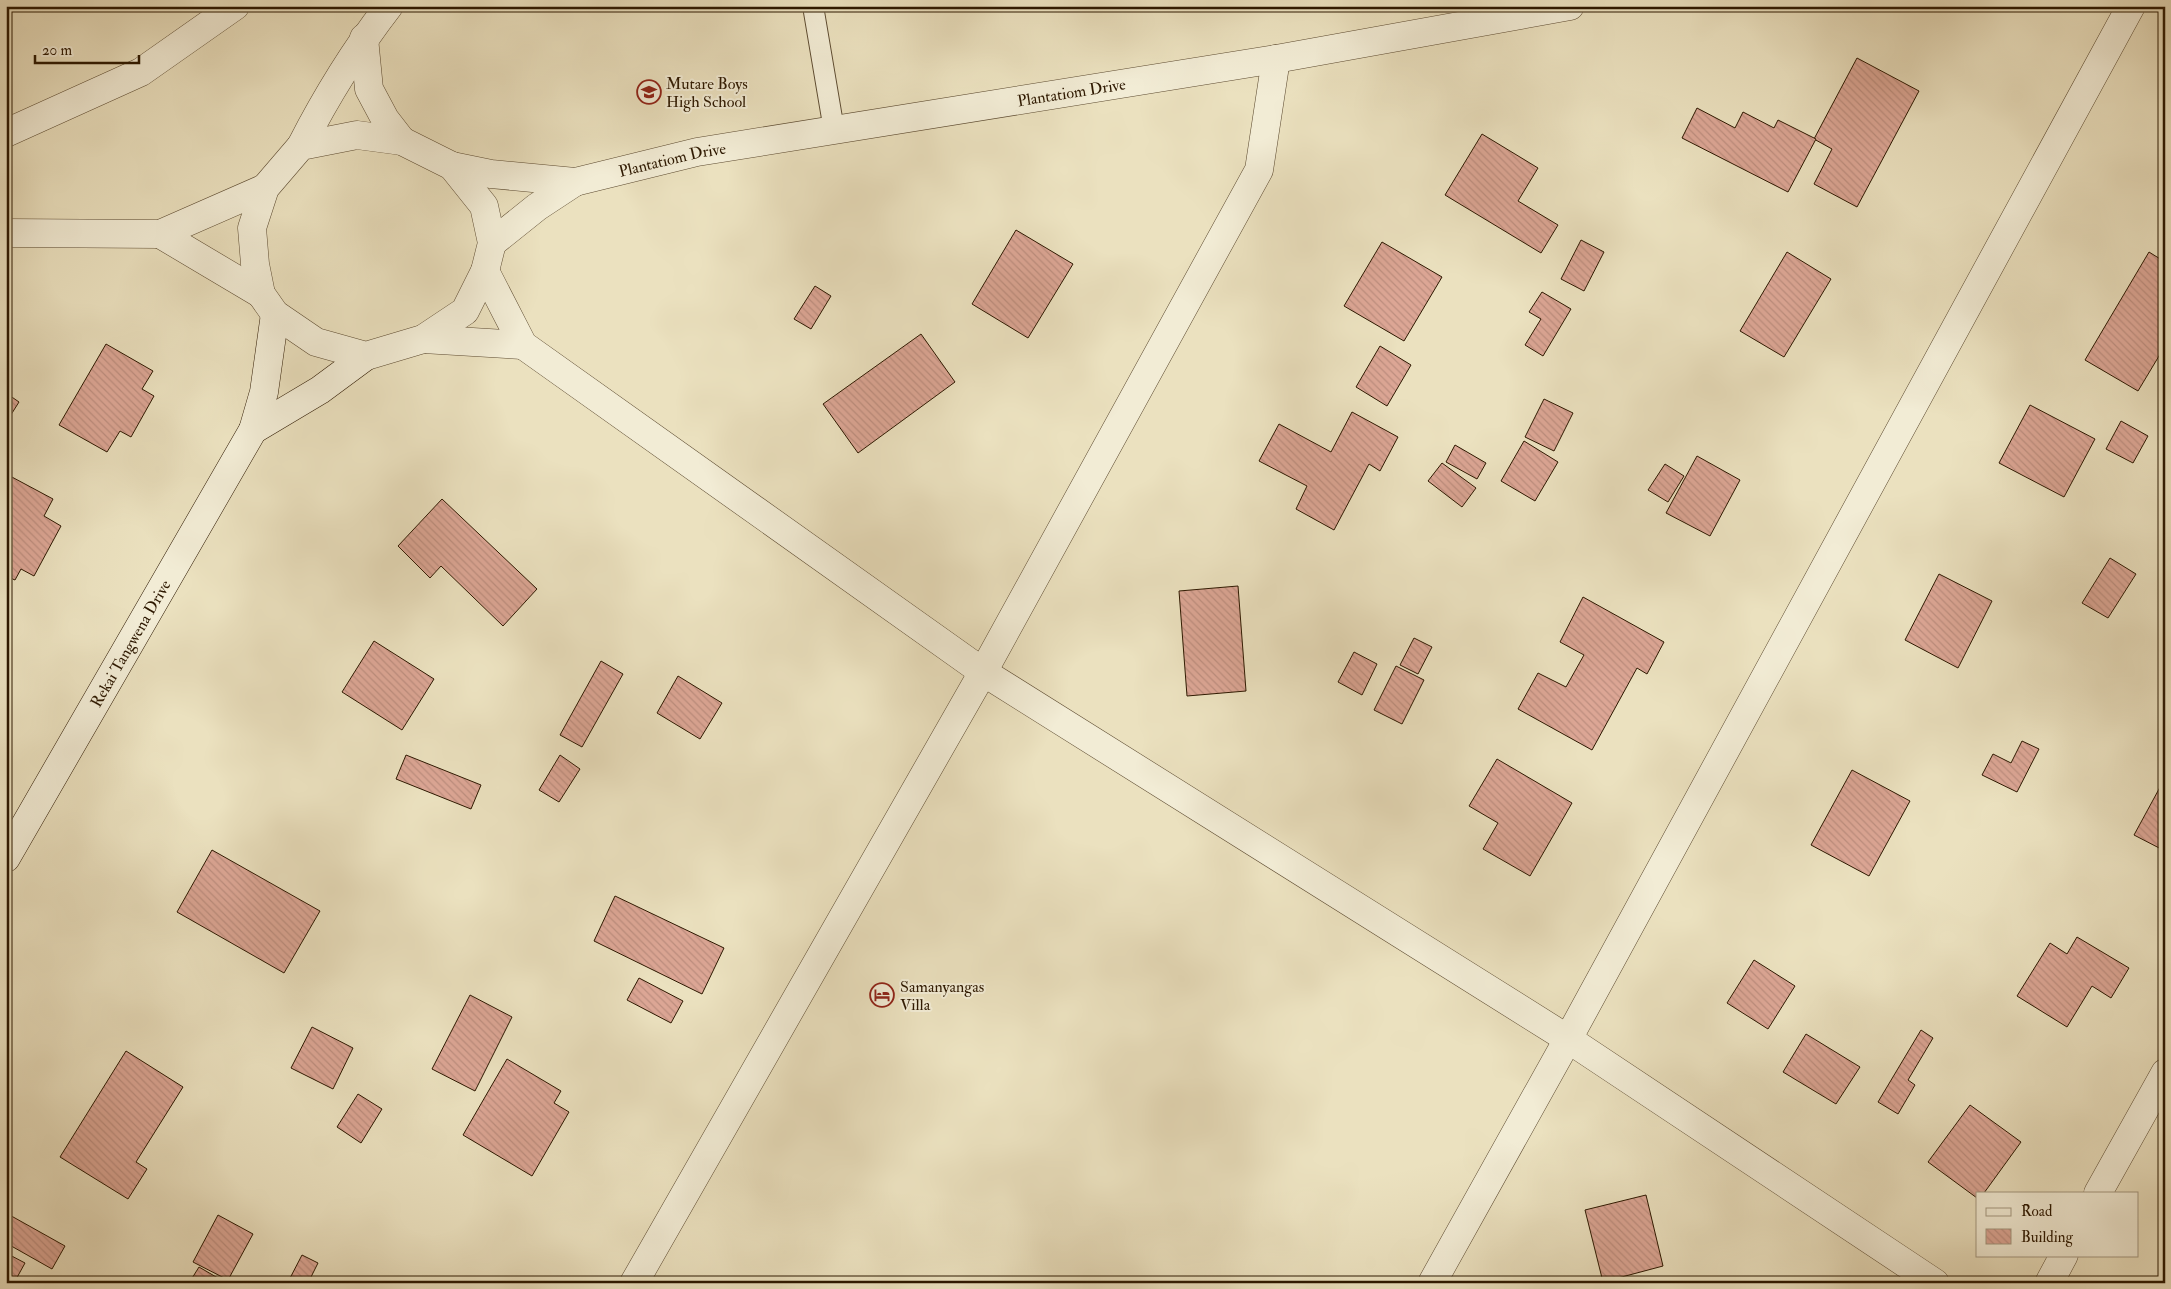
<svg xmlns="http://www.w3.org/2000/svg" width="2171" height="1289" font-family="'IM FELL Double Pica',serif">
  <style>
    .building { fill: url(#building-back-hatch); stroke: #2d1800 }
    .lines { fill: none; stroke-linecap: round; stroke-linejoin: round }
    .service-casing { stroke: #5c4a30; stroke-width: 22 }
    .minor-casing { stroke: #5c4a30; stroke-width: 29 }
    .tertiary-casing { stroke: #5c4a30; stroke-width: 29 }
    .secondary-casing { stroke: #2d1800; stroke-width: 29 }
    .service { stroke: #f2ecd5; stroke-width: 20 }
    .minor { stroke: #f2ecd5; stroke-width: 28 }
    .tertiary { stroke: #f2ecd5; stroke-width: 28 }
    .secondary { stroke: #f2ecd5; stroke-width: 28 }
    .labels { text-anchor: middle; stroke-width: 4; stroke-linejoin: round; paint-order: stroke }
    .poi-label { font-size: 16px; fill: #2d1800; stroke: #f2ecd5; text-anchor: start }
    .street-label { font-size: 16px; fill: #2d1800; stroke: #f2ecd5 }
  </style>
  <defs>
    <pattern id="building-back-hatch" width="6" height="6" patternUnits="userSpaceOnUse" patternTransform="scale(1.25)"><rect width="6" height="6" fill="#dca695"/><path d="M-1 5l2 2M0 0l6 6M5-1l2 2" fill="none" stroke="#bd8e7f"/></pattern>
  </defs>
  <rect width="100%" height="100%" fill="#ebe1bf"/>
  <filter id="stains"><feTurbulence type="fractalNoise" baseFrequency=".004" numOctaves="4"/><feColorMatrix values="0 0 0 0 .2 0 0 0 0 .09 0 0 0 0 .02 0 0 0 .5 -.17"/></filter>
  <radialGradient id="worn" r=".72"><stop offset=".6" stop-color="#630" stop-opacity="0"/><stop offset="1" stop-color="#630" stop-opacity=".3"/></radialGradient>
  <!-- building -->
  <g class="building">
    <polygon points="1857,58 1919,91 1857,207 1814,184 1832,149 1814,139"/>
    <polygon points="1697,108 1735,128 1743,112 1774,128 1778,120 1816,139 1788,192 1682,138"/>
    <polygon points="1482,134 1538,168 1518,201 1558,225 1541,253 1445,195"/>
    <polygon points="1016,230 1073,264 1028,338 972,304"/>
    <polygon points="1581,240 1604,252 1584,291 1561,279"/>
    <polygon points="1382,242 1442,277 1404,341 1344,306"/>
    <polygon points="1787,252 1831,279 1784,357 1740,331"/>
    <polygon points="2149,252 2165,262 2165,346 2138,391 2085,360"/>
    <polygon points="815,286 831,296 811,329 794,319"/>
    <polygon points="1542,292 1571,309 1543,356 1525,345 1541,319 1529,312"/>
    <polygon points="921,334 955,382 858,453 823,404"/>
    <polygon points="106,344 153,371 142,389 154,396 131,437 120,431 107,452 59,425"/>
    <polygon points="1380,346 1411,365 1387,406 1356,387"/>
    <polygon points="6,393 19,402 7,421 6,421"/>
    <polygon points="1544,399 1573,413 1554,451 1525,437"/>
    <polygon points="2030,405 2095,439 2064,497 1999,463"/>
    <polygon points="1352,412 1398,437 1380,471 1369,464 1334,530 1296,509 1307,486 1259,461 1279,424 1331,452"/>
    <polygon points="2121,421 2148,436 2133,463 2106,449"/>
    <polygon points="1524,441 1558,462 1535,501 1501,481"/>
    <polygon points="1455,445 1486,463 1477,479 1446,462"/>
    <polygon points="1697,456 1740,480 1710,536 1666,513"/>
    <polygon points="1442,463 1476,488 1462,507 1428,481"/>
    <polygon points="1665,464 1684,476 1668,502 1648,490"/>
    <polygon points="10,476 53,499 44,516 61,526 34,576 21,569 15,580 6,576 6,483"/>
    <polygon points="442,499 537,589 503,626 441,566 430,578 398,546"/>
    <polygon points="2110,558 2136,574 2108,618 2082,603"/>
    <polygon points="1939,574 1992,601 1958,668 1905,640"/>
    <polygon points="1238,586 1246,691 1187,696 1179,591"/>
    <polygon points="1583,597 1664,642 1647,674 1637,668 1592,750 1518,709 1538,673 1566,687 1584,655 1560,642"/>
    <polygon points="1414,638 1432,647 1418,674 1400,665"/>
    <polygon points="374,641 434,679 402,730 342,692"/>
    <polygon points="1354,652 1377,664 1362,695 1338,682"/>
    <polygon points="601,661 623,674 582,747 560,735"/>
    <polygon points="1396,666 1424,680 1402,724 1374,710"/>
    <polygon points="678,676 722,703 700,739 657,713"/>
    <polygon points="2022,741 2039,749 2017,792 1982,775 1993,754 2011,763"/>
    <polygon points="406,755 481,785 471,809 396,779"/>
    <polygon points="560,755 580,769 559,802 539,790"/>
    <polygon points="1497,759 1572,803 1530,876 1483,849 1498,823 1469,806"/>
    <polygon points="1852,770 1910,801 1869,876 1811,845"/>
    <polygon points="2165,778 2165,851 2134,835"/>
    <polygon points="212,850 320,911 284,973 177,912"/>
    <polygon points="615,896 724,948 702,994 594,941"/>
    <polygon points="2077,937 2129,968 2111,998 2092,986 2067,1027 2017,996 2050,943 2067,954"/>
    <polygon points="1754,960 1795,986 1768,1029 1727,1003"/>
    <polygon points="639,978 683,1001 671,1023 627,1000"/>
    <polygon points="470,995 512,1017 475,1091 432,1069"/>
    <polygon points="312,1027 353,1048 333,1089 291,1068"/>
    <polygon points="1921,1030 1933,1038 1908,1080 1915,1085 1898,1114 1878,1102"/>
    <polygon points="1806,1034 1860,1067 1836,1104 1783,1072"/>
    <polygon points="126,1051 183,1087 136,1162 147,1169 128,1199 60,1157"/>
    <polygon points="507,1059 561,1091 554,1103 569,1112 532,1176 463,1135"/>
    <polygon points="358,1094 382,1109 361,1143 337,1127"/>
    <polygon points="1970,1105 2021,1142 1984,1193 1977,1193 1977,1198 1928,1162"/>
    <polygon points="1646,1195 1663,1266 1603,1282 1585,1210"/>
    <polygon points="6,1213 65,1246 52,1269 6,1243"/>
    <polygon points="218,1215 253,1234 228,1280 193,1262"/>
    <polygon points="6,1253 25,1263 14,1283 6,1283"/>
    <polygon points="302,1255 318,1263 308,1283 288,1282"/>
    <polygon points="199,1267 223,1281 221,1283 189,1283"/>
  </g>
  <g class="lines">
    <!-- service casing -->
    <g class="service-casing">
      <polyline id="service" points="813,6 834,130"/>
    </g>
    <!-- minor casing -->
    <g class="minor-casing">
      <g id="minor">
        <polyline points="6,133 141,72 235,6"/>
        <polyline points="485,271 523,345 983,672 1568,1039 1935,1283"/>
        <polyline points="423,339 523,345"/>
        <polyline points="2098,1193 2165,1073"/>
        <polyline points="634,1283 983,672 1259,170 1276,59"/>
        <polyline points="1432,1283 1568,1039 2131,6"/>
        <polyline points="2049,1283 2064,1255"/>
      </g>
    </g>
    <!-- tertiary casing -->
    <g class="tertiary-casing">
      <g id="tertiary">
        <polyline points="364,38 369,89 385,119 402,141"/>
        <polygon points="357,135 402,141 452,166 484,206 492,243 485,271 465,311 423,339 366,356 316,342 275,314 261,294 255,264 252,228 265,188 301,146"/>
        <path d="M301 146C326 97 355 50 389 6"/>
        <path id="s1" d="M452 166 491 174 575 182 697 152 1276 59 1570 6"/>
        <polyline points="6,233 160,234 265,188"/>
        <polyline points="160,234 261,294"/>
        <polyline points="492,243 537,207 575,182"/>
      </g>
    </g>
    <!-- secondary casing -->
    <g class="secondary-casing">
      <g id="secondary">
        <polyline points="253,430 320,390 366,356"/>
        <path id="s2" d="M6 858 253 430 264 392 275 314"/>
      </g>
    </g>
    <!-- service -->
    <use href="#service" class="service"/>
    <!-- minor -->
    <use href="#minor" class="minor"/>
    <!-- tertiary -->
    <use href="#tertiary" class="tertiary"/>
    <!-- secondary -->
    <use href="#secondary" class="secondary"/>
  </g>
  <!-- icons -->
  <defs>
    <g id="school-ring" transform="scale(1.25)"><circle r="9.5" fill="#f2ecd5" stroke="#8f2418" stroke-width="1.5"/><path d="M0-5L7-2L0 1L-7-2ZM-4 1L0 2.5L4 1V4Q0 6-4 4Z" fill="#8f2418"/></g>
    <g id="hotel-ring" transform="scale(1.25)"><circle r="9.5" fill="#f2ecd5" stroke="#8f2418" stroke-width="1.5"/><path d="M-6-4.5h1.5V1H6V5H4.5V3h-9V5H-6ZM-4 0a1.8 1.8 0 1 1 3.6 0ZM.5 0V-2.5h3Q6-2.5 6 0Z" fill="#8f2418"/></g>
  </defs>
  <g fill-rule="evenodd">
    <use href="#school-ring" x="649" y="92"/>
    <use href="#hotel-ring" x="882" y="995"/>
  </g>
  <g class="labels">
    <!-- poi labels -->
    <g class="poi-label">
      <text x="666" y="89">Mutare Boys<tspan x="666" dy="18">High School</tspan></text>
      <text x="900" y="992">Samanyangas<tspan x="900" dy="18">Villa</tspan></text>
    </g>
    <!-- street labels -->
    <g class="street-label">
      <text dy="6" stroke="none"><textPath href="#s1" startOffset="629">Plantatiom Drive</textPath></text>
      <text dy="6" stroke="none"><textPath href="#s1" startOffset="224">Plantatiom Drive</textPath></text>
      <text dy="6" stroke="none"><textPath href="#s2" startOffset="248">Rekai Tangwena Drive</textPath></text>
    </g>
  </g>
  <!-- margin -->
  <rect width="2171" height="1289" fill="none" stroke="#ebe1bf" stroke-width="25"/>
  <rect x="8" y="8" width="2156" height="1274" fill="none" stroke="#2d1800" stroke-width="2.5"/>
  <rect x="12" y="12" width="2146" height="1264" fill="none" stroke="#2d1800"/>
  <!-- legend -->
  <rect x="1976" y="1192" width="162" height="65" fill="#f2ecd5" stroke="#a39780"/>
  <rect x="1986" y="1208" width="25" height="8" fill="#f2ecd5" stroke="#a39780"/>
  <text x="2021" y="1216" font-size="15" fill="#2d1800">Road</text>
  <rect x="1986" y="1229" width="25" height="15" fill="url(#building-back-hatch)" stroke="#a39780"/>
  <text x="2021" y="1242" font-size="15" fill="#2d1800">Building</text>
  <!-- scale -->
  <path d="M35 55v8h104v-8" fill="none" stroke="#2d1800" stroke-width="2.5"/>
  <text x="42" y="55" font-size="15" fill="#2d1800" stroke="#f2ecd5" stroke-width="4" paint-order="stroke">20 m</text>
  <rect width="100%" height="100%" filter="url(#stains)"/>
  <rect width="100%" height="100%" fill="url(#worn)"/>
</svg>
